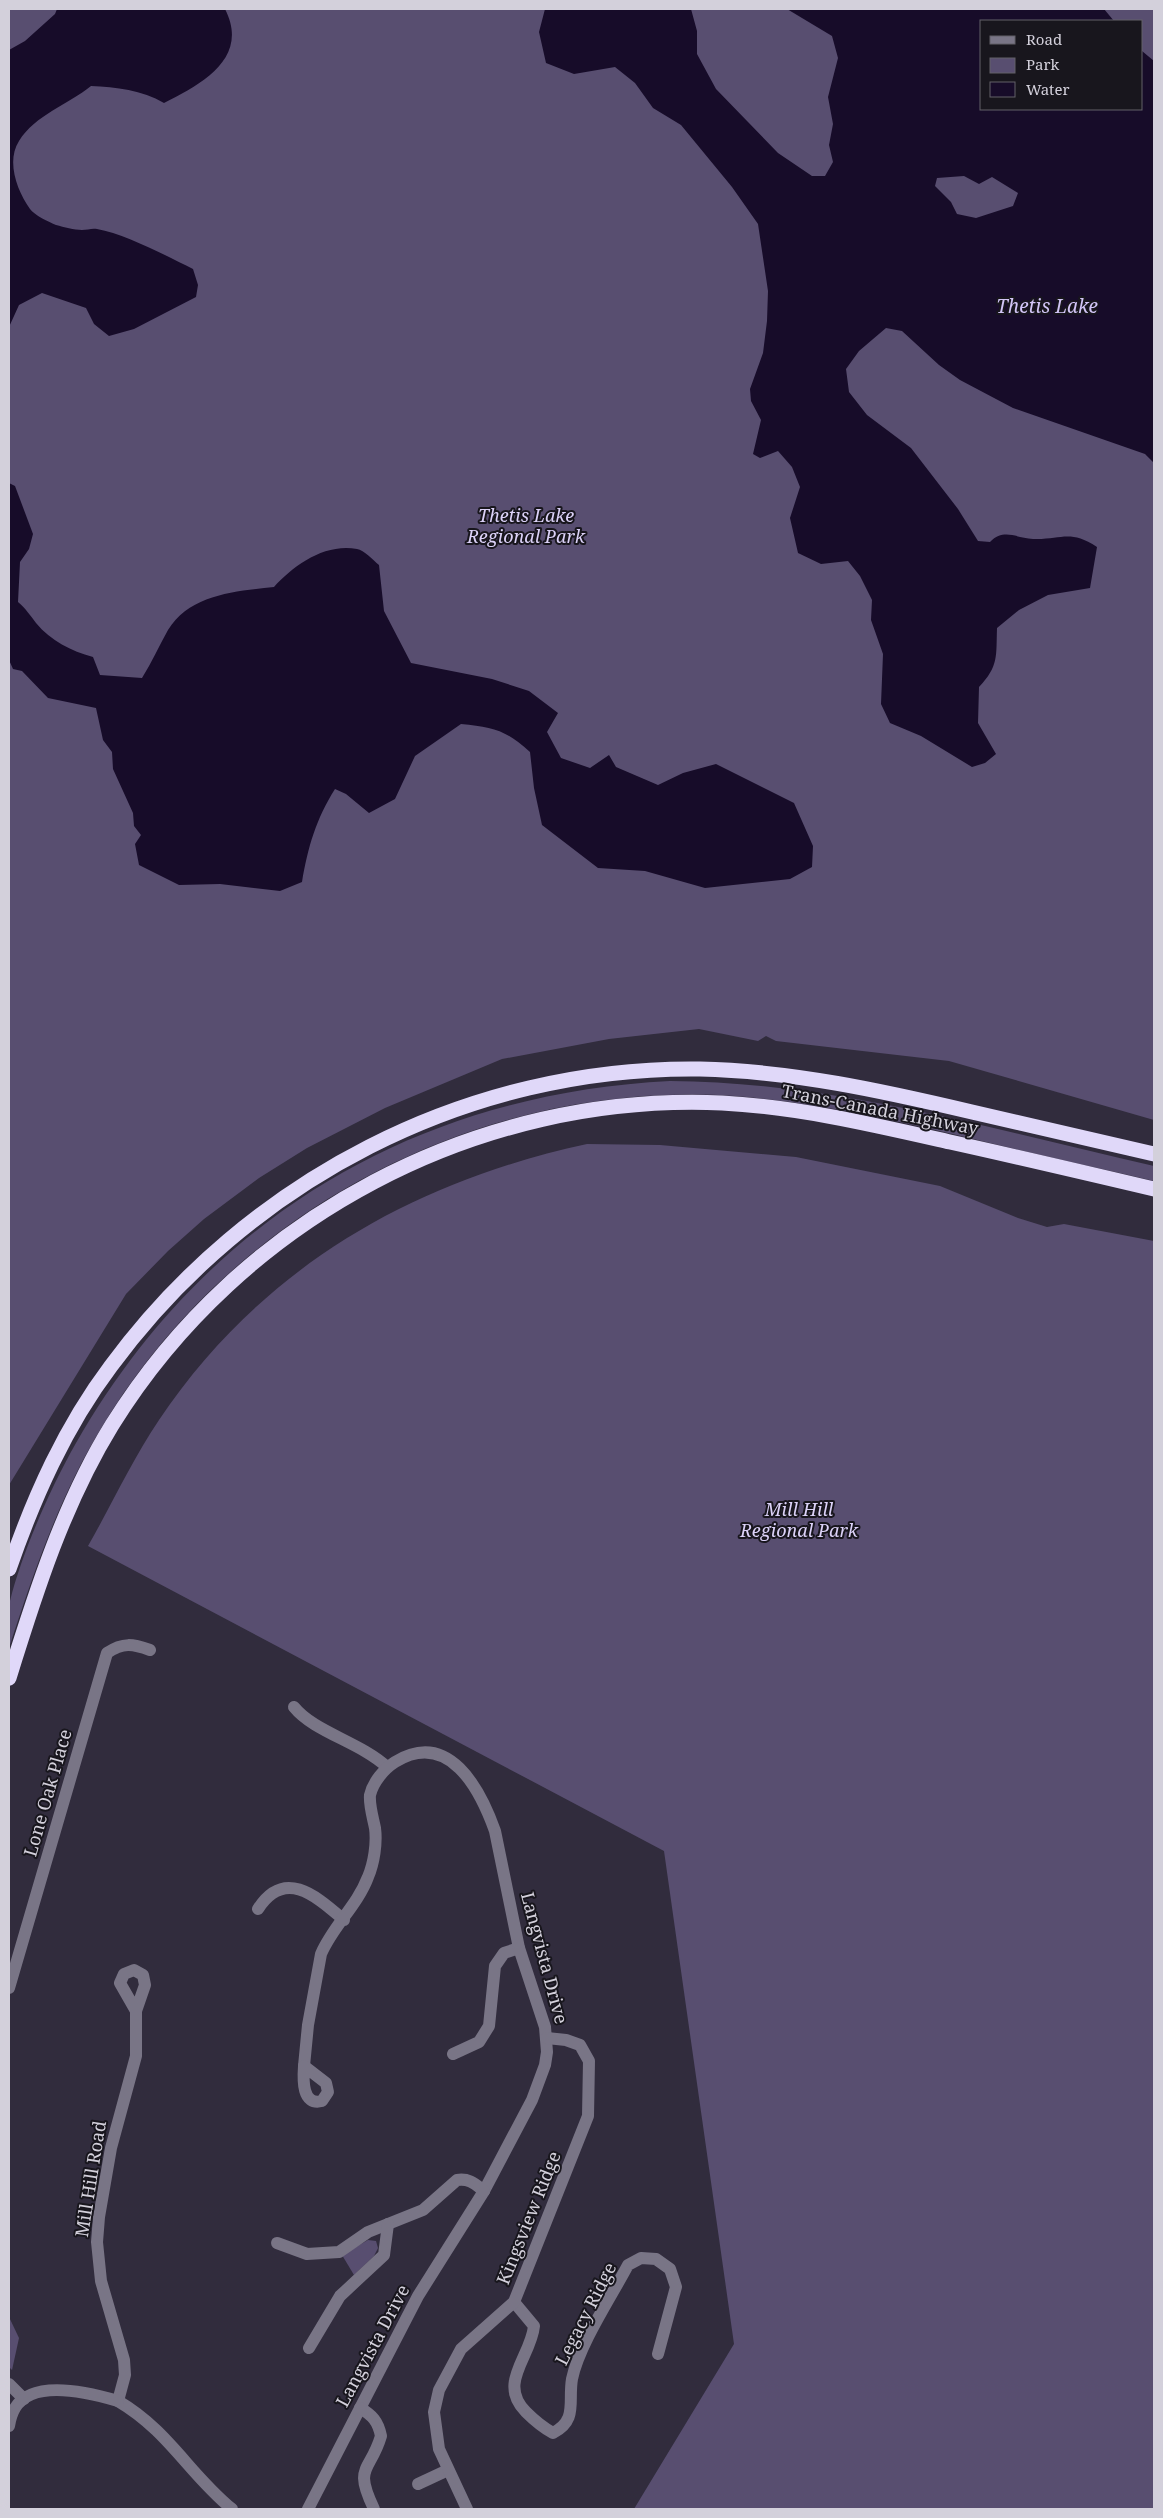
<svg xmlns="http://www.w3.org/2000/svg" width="1163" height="2518" font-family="'Noto Serif',serif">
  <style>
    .green { fill: #584e70; fill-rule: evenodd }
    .water { fill: #170c29; fill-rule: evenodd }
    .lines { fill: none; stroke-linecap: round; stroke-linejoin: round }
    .minor { stroke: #797586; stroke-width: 12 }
    .highway { stroke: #e0d8f9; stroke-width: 15 }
    .labels { text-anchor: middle; stroke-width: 4; stroke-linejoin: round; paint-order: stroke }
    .park-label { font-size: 18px; font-style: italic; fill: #dcd2f8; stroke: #18161d }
    .street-label { font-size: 18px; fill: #d3d0db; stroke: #18161d }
    .water-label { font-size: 19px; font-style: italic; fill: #d2c5f6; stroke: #18161d }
  </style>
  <rect width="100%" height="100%" fill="#312c3d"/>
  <!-- green -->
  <g class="green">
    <path d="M9 9H1154V1120L949 1061 776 1041 766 1036 758 1041 699 1029 609 1039 502 1059 385 1108 307 1148 259 1178 204 1219 168 1251 126 1294 9 1485ZM982 21H1142V109H982Z"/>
    <path d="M670 1081C835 1082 995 1130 1154 1166V1181C1108 1170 1061 1160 1015 1149 923 1127 830 1103 735 1096 482 1079 234 1209 103 1425 60 1495 34 1571 9 1648 9 1634 6 1615 10 1601 22 1552 51 1487 76 1443 204 1219 414 1094 670 1081Z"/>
    <path d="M587 1144 660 1145 796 1157 940 1186 1018 1218 1047 1227 1064 1224 1154 1241V2509H634L734 2344 664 1851 88 1546C112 1504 132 1460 159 1420 261 1268 411 1182 587 1144Z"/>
    <polygon points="368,2240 376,2241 378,2248 374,2256 354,2275 342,2255"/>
    <polygon points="9,2317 19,2338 12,2370 9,2367"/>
  </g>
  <!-- water -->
  <g class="water">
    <path d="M57 9H225C250 58 202 84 164 103 142 90 116 87 91 86 69 104 35 115 19 141 6 161 17 191 30 209 34 215 49 222 56 225 64 227 74 230 82 230 87 230 92 228 97 229 125 234 167 256 193 269L198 285 196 297 134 329 109 336 94 324 86 308 42 293 19 305 9 327V50L25 41 55 14Z"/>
    <path d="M545 9H691L697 31V54L716 89 778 153 812 176H825L833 162 829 145 833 124 828 97 838 58 832 36 787 9H1104L1114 21H982V109H1142V51L1154 61V463L1145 454 1013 408 960 380 939 365 902 331 886 328 859 351 846 369 849 392 867 415 911 448 958 509 978 541 990 542C1004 528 1016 538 1033 539 1062 540 1069 529 1097 547L1090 588 1048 595 1019 610 997 628C996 656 999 666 979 687L978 723 996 754 985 763 972 767 921 736 890 723 881 704 883 654 871 620 872 600 860 576 848 561 821 564 798 553 790 518 800 487 792 467 778 451 760 458 753 454 761 420 751 401 750 389 763 353 767 321 768 291 758 224 732 187 681 125 653 108 635 83 615 67 574 74 546 63 539 32ZM964 176 979 184 992 177 1018 193 1013 206 976 218 957 214 951 202 935 186 937 178Z"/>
    <path d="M9 483 15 486 33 534 29 549 20 562 18 602C26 609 30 615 36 623 51 641 71 651 93 657L100 675 142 678C152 662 159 646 168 630 190 594 236 591 274 587 294 565 325 543 357 549 364 550 373 560 379 565L384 611 411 663 492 679 529 691 558 713 547 732 561 758 590 768 609 755 616 767 658 785 683 773 716 764 794 803 813 846 812 867 790 879 705 888 645 871 598 868 542 825 534 788 530 752C506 730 493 727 461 724L415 756 395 799 369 813 346 794 335 789C316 819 308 847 302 882L280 891 220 884 179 885 139 865 135 844 141 835 134 826 133 813 113 769 112 752 103 740 96 708 48 698 22 671 13 669 9 660Z"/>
  </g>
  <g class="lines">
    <!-- minor -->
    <g class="minor">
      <path d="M294 1707C314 1732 360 1742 387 1767"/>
      <path d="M258 1909C285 1867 317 1897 344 1920"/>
      <path d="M9 1988 107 1653C123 1642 133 1644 150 1650"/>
      <path d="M136 2011 120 1983 124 1974 134 1970 143 1975 145 1985 136 2011V2056L111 2148 99 2217 97 2242 101 2281 124 2360 125 2375 118 2401C169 2431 189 2474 232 2509"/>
      <polyline points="453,2054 479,2042 489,2026 495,1966 504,1953 519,1948"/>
      <path d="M304 2066 308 2025 321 1954C333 1926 357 1906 368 1877 374 1863 377 1843 375 1828 373 1818 369 1805 370 1795 373 1782 384 1769 395 1762 449 1729 480 1789 495 1831L519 1948 545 2027 547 2052 545 2065 532 2100 484 2191 418 2296 308 2509"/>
      <path d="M304 2066 326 2083 328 2092 322 2101C302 2106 303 2080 304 2066Z"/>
      <path d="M277 2243 307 2254 339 2252 368 2232 423 2210 457 2180C469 2178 475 2184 484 2191"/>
      <path d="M514 2302 534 2326C531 2357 497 2383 526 2412 535 2421 542 2427 553 2433 578 2420 568 2402 572 2379 579 2345 611 2297 628 2265L641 2258 656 2259 670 2269 676 2287 658 2354"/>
      <polyline points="309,2348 340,2296 384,2255 388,2224"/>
      <polyline points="9,2384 24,2399"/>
      <path d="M360 2408C372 2415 378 2421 381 2436 370 2473 353 2465 374 2509"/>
      <path d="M9 2426C10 2420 12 2413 15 2408 33 2378 91 2393 118 2401"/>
      <polyline points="418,2484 448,2470"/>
      <polyline points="467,2509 439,2449 434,2412 439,2390 461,2349 514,2302 588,2116 589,2061 580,2045 566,2040 547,2038"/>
    </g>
    <!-- highway -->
    <g class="highway">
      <path d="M9 1569C34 1497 65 1427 111 1366 248 1180 467 1066 700 1069 792 1071 883 1091 972 1112 1033 1126 1094 1140 1154 1154"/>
      <path d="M9 1678C36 1591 64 1503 112 1425 241 1217 478 1092 722 1103 799 1107 875 1125 950 1142 1018 1157 1086 1173 1154 1189"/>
    </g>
  </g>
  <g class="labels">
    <!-- park labels -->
    <g class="park-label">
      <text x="526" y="522">Thetis Lake<tspan x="526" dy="21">Regional Park</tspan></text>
      <text x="799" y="1516">Mill Hill<tspan x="799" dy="21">Regional Park</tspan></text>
    </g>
    <!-- street labels -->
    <g class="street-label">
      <text transform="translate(880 1110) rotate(11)" y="6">Trans-Canada Highway</text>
      <text transform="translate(48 1793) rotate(-74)" y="6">Lone Oak Place</text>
      <text transform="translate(544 1958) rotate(75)" y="6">Langvista Drive</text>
      <text transform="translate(91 2179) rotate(-81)" y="6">Mill Hill Road</text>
      <text transform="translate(529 2218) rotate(-68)" y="6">Kingsview Ridge</text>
      <text transform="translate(586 2314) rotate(-63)" y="6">Legacy Ridge</text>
      <text transform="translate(373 2346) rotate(-62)" y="6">Langvista Drive</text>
    </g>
    <!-- water labels -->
    <g class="water-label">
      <text x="1047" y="313">Thetis Lake</text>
    </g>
  </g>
  <!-- border -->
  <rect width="1163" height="2518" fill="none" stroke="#d3d0db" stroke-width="20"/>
  <!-- legend -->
  <rect x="980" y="20" width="162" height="90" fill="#18161d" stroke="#636069"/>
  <rect x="990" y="36" width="25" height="8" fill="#797586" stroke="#636069"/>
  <text x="1026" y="45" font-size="15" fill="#d3d0db">Road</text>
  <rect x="990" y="58" width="25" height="15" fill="#584e70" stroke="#636069"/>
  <text x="1026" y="70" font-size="15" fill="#d3d0db">Park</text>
  <rect x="990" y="82" width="25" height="15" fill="#170c29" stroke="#636069"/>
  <text x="1026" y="95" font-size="15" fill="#d3d0db">Water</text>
</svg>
